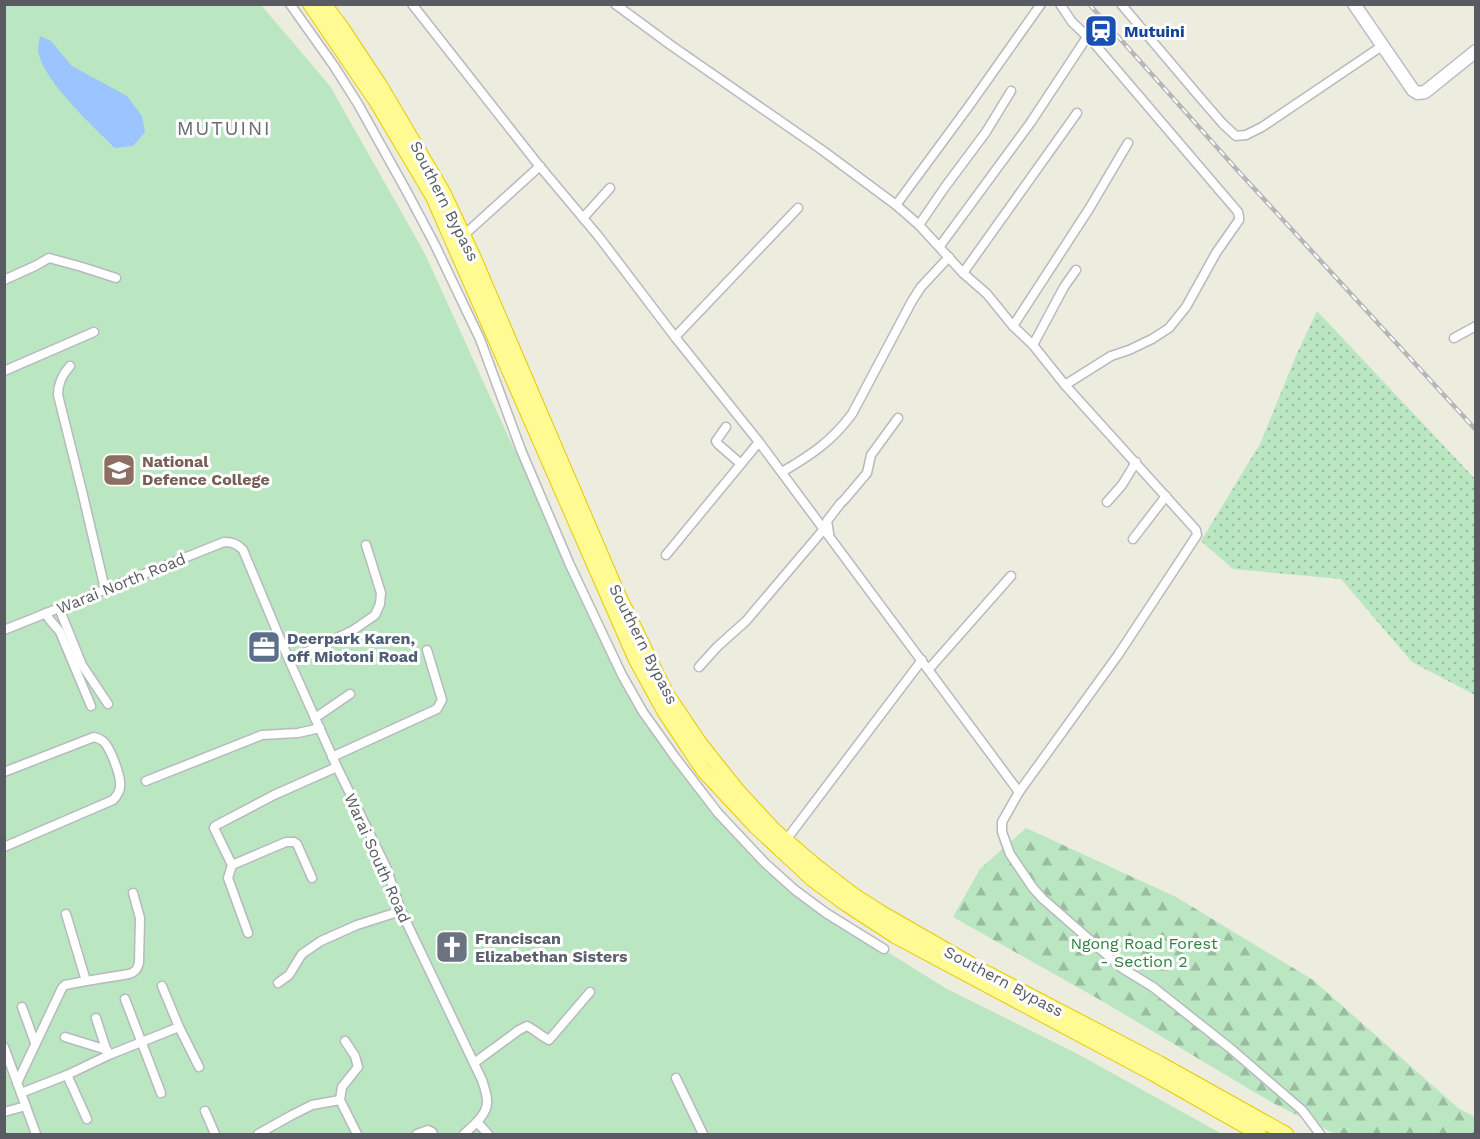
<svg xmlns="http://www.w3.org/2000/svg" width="1480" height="1139" font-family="'Work Sans',sans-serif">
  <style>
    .grass { fill: url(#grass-dots) }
    .forest { fill: url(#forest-firs) }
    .green { fill: #bae6c1 }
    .water { fill: #9cc4ff }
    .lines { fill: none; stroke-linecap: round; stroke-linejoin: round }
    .minor-casing { stroke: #b7b9bf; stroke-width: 11 }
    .secondary-casing { stroke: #babcc4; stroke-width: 15 }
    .trunk-casing { stroke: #ebc900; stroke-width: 16 }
    .minor { stroke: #fff; stroke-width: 8 }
    .secondary { stroke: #fff; stroke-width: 12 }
    .trunk { stroke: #fffa92; stroke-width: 14 }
    .rail-casing { stroke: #b5b6b6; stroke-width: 4.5 }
    .rail { stroke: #fff; stroke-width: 2; stroke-dasharray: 7; stroke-linecap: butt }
    .labels { text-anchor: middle; stroke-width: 6; stroke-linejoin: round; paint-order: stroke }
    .transit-label { font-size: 16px; font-weight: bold; fill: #164399; stroke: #fff; text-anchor: start }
    .street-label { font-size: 16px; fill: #585b61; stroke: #fff }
    .education-label { font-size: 16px; font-weight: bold; fill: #785e54; stroke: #fff; text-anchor: start }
    .service-label { font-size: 16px; font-weight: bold; fill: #4e5e75; stroke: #fff; text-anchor: start }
    .worship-label { font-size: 16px; font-weight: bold; fill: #5b616d; stroke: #fff; text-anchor: start }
    .park-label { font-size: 16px; fill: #2f8141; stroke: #fff }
    .quarter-label { font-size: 20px; letter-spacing: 1.5px; fill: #696c73; stroke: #fff }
  </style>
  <defs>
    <pattern id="grass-dots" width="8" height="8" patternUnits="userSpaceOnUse" patternTransform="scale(1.5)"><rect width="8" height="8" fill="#bae6c1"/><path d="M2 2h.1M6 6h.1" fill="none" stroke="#9abda0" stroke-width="1.8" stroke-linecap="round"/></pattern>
    <pattern id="forest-firs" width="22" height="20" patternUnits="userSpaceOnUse" patternTransform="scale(1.5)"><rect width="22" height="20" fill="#bae6c1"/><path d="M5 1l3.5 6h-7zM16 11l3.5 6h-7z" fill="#9abda0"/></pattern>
  </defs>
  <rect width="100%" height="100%" fill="#ececdf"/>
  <!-- grass -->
  <polygon class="grass" points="1317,311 1475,479 1475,695 1412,662 1341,579 1233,569 1201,541 1261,442 1295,358"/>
  <!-- forest -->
  <polygon class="forest" points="1026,828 1176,897 1313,980 1458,1108 1475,1117 1475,1134 1335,1134 1271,1102 1102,1001 953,917 980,869"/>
  <!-- green -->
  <polygon class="green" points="5,4 261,5 330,86 425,254 508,436 586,593 660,738 715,814 783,881 881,948 947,989 1074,1052 1222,1134 5,1134"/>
  <!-- water -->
  <path class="water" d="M40 36 51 41 72 66 127 96 142 116 145 132 133 146 115 148C94 127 41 79 38 50 38 46 39 40 40 36Z"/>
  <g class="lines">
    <!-- minor casing -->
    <g class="minor-casing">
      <g id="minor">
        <polyline points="290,4 334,66 358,104 407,192 434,243 480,339 521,450 570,565 622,675 643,712 675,757 718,813 765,863 795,890 826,913 884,949"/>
        <polyline points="412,4 537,163 599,237 675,337 759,442 1019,792"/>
        <polyline points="615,4 672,46 822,150 896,205 919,225 963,273 987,294 1013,326 1033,345 1065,385 1196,530 1197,535 1118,655 1019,792 1002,822 1002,832 1010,854 1033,888 1043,899 1122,968 1153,987 1230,1048 1302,1110 1320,1134"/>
        <polyline points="1060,4 1072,22 1093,42 1238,212 1239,217 1239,220 1216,253 1186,307 1169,328 1152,339 1129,350 1111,356 1065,385"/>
        <polyline points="1121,4 1197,94 1223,124 1236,136 1246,135 1262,127 1382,46"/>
        <polyline points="896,205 969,106 1041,4"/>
        <polyline points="583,218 610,188"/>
        <polyline points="919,225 945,187 986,132 1011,91"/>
        <polyline points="464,235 540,166"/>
        <polyline points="940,246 1031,122 1087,37"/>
        <polyline points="963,273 1077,113"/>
        <polyline points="4,280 35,266 49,258 82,267 116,278"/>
        <polyline points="1013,326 1089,209 1128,143"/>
        <polyline points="675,337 798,208"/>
        <polyline points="1454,338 1476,326"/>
        <polyline points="1033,345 1064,287 1076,270"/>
        <path d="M70 366C62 375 58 383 58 395L82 491 105 589"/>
        <polyline points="4,371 94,332"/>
        <polyline points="726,427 716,441 718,444 741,464"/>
        <path d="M782 472C811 455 831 442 852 414L912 301 921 287 949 257"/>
        <polyline points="1107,502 1122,485 1136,462"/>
        <polyline points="829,533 827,521 840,504 845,499 867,473 871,455 898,418"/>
        <polyline points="1133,539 1166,496"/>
        <polyline points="666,555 759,442"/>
        <polyline points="59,608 82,665 108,704"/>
        <path d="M46 613C49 621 55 625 60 632L91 706"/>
        <path d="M4 630 224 542C233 542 237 544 243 550L289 660 337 767 386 867 401 911 482 1080C484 1086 487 1094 487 1101 488 1114 473 1126 464 1134"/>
        <polyline points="289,660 352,631 375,615 380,604 381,593 366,545"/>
        <polyline points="699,667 717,647 746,621 824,529"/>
        <polyline points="929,669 1011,576"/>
        <polyline points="315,718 350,694"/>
        <polyline points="332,757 437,709 442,700 427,650"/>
        <path d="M4 772 94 737C98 738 100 739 103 741 110 747 120 774 120 783 121 790 118 795 113 800L4 847"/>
        <polyline points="146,781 262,735 298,733 320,728"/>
        <polyline points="786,840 922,660"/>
        <polyline points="232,865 286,842 294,842 297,844 312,878"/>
        <polyline points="248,933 228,878 232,865 214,828 215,826 274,795 337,767"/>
        <path d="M86 981 129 974C135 972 137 970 139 963L140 918 133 893"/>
        <polyline points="278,983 289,975 302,954 321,941 357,925 401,911"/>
        <polyline points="162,986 179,1027 199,1067"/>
        <polyline points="125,999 161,1093"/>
        <polyline points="22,1007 35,1043"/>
        <polyline points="96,1018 107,1052"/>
        <polyline points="65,1037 107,1050"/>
        <polyline points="345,1041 355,1056 358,1067 342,1087 340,1100 357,1134"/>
        <polyline points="4,1047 36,1134"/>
        <path d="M474 1063 519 1030 527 1026C535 1030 541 1036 549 1040L590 992"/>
        <polyline points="67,1075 87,1119"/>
        <polyline points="676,1078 703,1134"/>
        <polyline points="17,1083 62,988 65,985 86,981 66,914"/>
        <polyline points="21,1093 67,1075 109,1055 179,1027"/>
        <polyline points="205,1111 215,1134"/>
        <polyline points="4,1112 26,1106"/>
        <polyline points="477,1122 488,1134"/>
        <polyline points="258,1134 292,1115 312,1105 340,1100"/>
        <polyline points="417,1134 428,1130 432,1132 433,1134"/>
      </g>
    </g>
    <!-- secondary casing -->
    <g class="secondary-casing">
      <polyline id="secondary" points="1354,4 1413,90 1418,93 1425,92 1476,51"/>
    </g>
    <!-- trunk casing -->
    <g class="trunk-casing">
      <g id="trunk">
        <polyline points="310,4 376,101 433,197 636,660 664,711 703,770 755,826 812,879 846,904 895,936 1152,1073 1259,1134"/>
        <polyline points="324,4 342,28 381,87 443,192 473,256 617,592 666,693 699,742 737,790 774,830 816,866 855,896 880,912 981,970 1159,1063 1286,1134"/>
      </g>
    </g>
    <!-- minor -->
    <use href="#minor" class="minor"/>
    <!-- secondary -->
    <use href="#secondary" class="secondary"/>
    <!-- trunk -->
    <use href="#trunk" class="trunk"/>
    <!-- rail casing -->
    <g class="rail-casing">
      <polyline id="rail" points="1089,4 1239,172 1476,430"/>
    </g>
    <!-- rail -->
    <use href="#rail" class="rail"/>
  </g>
  <!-- icons -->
  <defs>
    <g id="station-square" transform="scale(1.725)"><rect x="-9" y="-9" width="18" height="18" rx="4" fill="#1a4fb4" stroke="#fff"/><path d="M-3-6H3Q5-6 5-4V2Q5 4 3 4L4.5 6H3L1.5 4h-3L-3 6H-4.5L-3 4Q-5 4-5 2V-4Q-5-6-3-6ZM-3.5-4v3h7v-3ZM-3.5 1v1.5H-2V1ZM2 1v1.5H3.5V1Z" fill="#fff"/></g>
    <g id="university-square" transform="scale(1.725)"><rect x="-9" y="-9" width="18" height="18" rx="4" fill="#8d6e63" stroke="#fff"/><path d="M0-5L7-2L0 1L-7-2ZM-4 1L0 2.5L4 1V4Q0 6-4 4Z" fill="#fff"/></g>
    <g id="office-square" transform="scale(1.725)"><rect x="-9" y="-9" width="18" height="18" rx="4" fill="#5c6f8a" stroke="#fff"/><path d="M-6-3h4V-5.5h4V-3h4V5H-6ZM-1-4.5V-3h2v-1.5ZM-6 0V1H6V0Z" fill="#fff"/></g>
    <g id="church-square" transform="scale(1.725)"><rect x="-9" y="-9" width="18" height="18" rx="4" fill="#6b7280" stroke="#fff"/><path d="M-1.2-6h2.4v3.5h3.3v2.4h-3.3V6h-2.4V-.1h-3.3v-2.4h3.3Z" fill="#fff"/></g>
  </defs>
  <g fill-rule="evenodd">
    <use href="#station-square" x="1101" y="31"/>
    <use href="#university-square" x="119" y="470"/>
    <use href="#office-square" x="264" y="647"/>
    <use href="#church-square" x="452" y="947"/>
  </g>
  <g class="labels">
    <!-- transit labels -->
    <g class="transit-label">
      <text x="1124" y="37">Mutuini</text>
    </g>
    <!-- street labels -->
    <g class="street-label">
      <text transform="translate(445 201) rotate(63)" y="6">Southern Bypass</text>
      <text transform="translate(121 583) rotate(-22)" y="6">Warai North Road</text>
      <text transform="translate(644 644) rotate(63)" y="6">Southern Bypass</text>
      <text transform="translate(378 858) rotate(66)" y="6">Warai South Road</text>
      <text transform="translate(1004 981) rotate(28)" y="6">Southern Bypass</text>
    </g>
    <!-- education labels -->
    <g class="education-label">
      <text x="142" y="467">National<tspan x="142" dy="18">Defence College</tspan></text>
    </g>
    <!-- service labels -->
    <g class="service-label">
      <text x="287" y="644">Deerpark Karen,<tspan x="287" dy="18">off Miotoni Road</tspan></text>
    </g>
    <!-- worship labels -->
    <g class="worship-label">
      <text x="475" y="944">Franciscan<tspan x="475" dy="18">Elizabethan Sisters</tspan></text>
    </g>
    <!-- park labels -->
    <g class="park-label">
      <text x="1144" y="949">Ngong Road Forest<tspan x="1144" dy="18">- Section 2</tspan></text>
    </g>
    <!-- quarter labels -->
    <g class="quarter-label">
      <text x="224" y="135">MUTUINI</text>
    </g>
  </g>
  <!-- border -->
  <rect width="1480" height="1139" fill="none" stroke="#585b61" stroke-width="12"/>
</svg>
